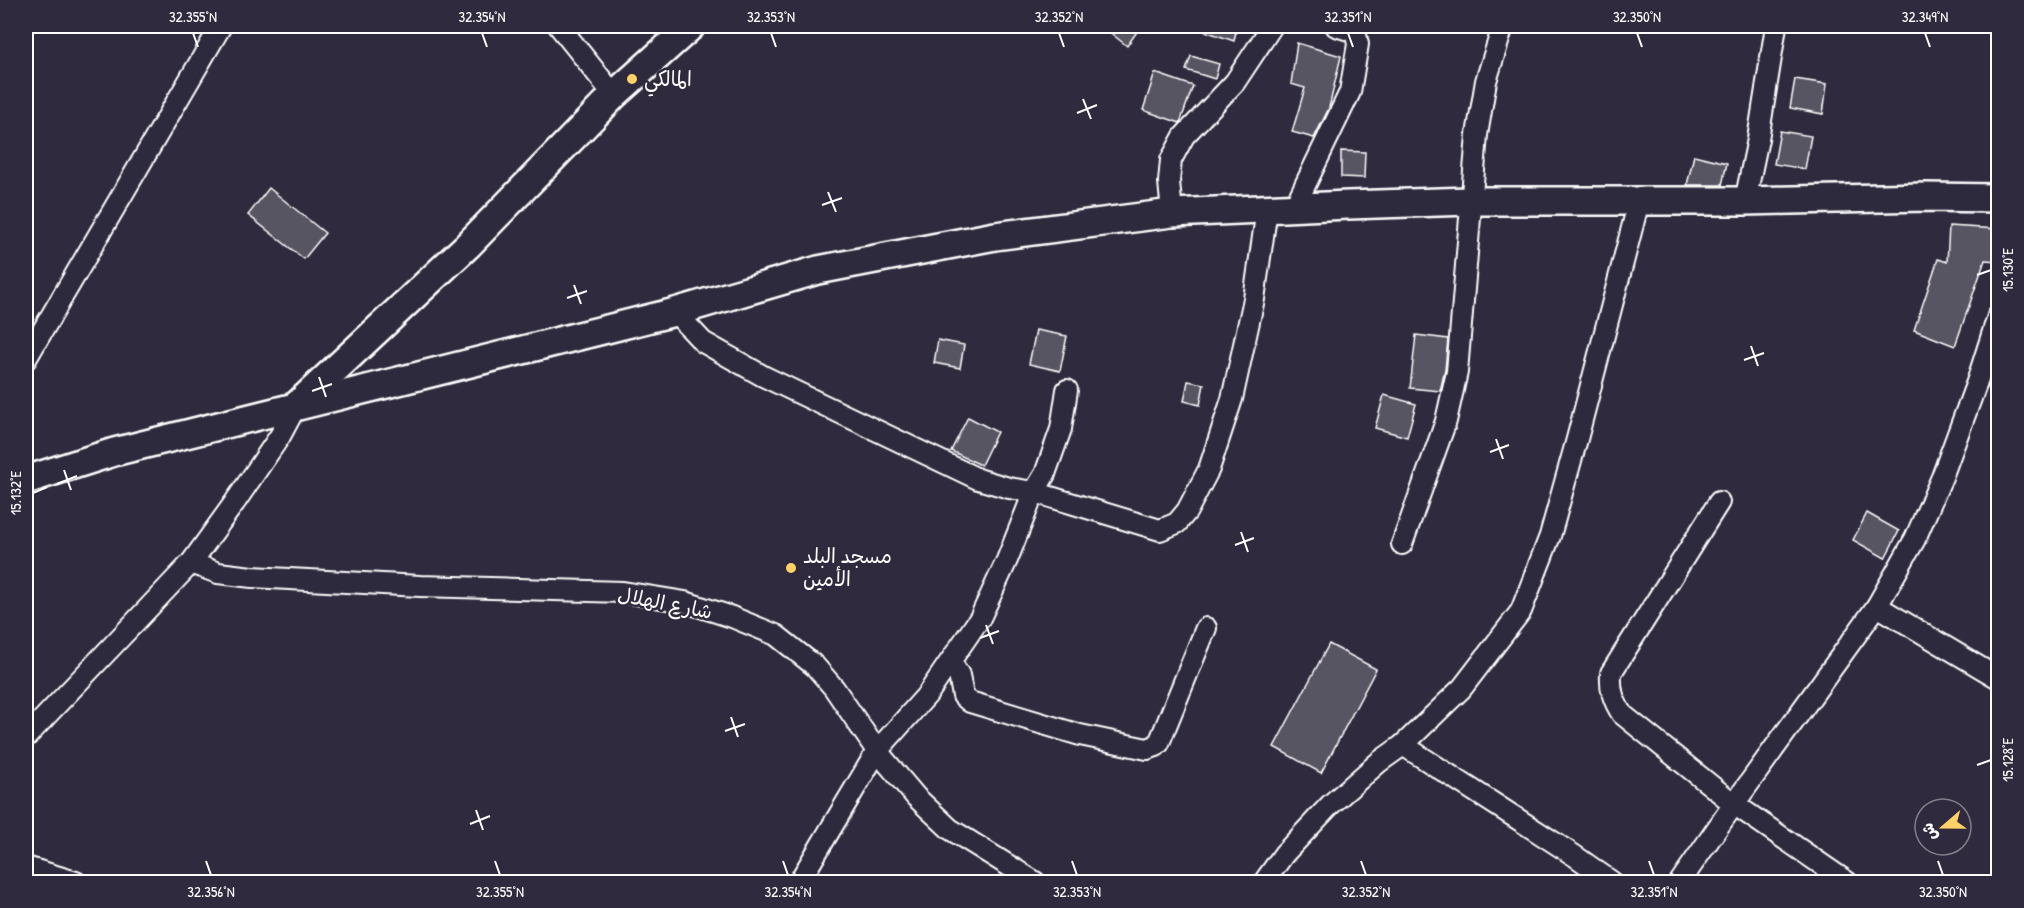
<svg xmlns="http://www.w3.org/2000/svg" width="2024" height="908" font-family="'Patrick Hand','Playpen Sans Arabic',sans-serif">
  <style>
    .building { fill: #595564; stroke: #fff; stroke-width: 1.5 }
    .lines { fill: none; stroke-linecap: round; stroke-linejoin: round }
    .street-casing { stroke: #fff; stroke-width: 24 }
    .secondary-casing { stroke: #fff; stroke-width: 32 }
    .street { stroke: #2f2a3d; stroke-width: 20 }
    .secondary { stroke: #2f2a3d; stroke-width: 27 }
    .ticks { fill: none; stroke: #fff; stroke-width: 2 }
    .poi-dot { fill: #ffd166; stroke: #2f2a3d; stroke-width: 2 }
    .labels { text-anchor: middle; stroke-width: 5; stroke-linejoin: round; paint-order: stroke }
    .poi-label { font-size: 20px; fill: #fff; stroke: #2f2a3d; text-anchor: start }
    .street-label { font-size: 20px; fill: #fff; stroke: #2f2a3d }
    .neatline { fill: none; stroke: #fff; stroke-width: 2 }
    .ticks-label { font-size: 15px; text-anchor: middle; fill: #fff }
  </style>
  <rect width="100%" height="100%" fill="#2f2a3d"/>
  <filter id="ink" filterUnits="userSpaceOnUse"><feTurbulence type="fractalNoise" baseFrequency=".0167" numOctaves="2"/><feDisplacementMap in="SourceGraphic" scale="12" xChannelSelector="R" yChannelSelector="G"/><feConvolveMatrix kernelMatrix="1 2 1 2 8 2 1 2 1" color-interpolation-filters="sRGB"/></filter>
  <g filter="url(#ink)">
    <!-- building -->
    <g class="building">
      <polygon points="1102,26 1141,26 1127,46"/>
      <polygon points="1196,26 1237,26 1234,41 1196,28"/>
      <polygon points="1297,43 1341,56 1329,108 1314,138 1292,132 1305,88 1291,84"/>
      <polygon points="1191,56 1219,64 1215,79 1186,70"/>
      <polygon points="1155,73 1193,86 1180,123 1143,110"/>
      <polygon points="1795,79 1827,84 1823,114 1790,108"/>
      <polygon points="1780,131 1811,136 1805,169 1774,164"/>
      <polygon points="1341,151 1365,152 1364,178 1341,177"/>
      <polygon points="1694,155 1727,163 1722,185 1687,185"/>
      <polygon points="269,188 325,233 304,259 248,215"/>
      <polygon points="1949,226 1998,229 1998,261 1985,260 1955,346 1914,330 1938,259 1947,262"/>
      <polygon points="1036,330 1067,336 1060,371 1029,364"/>
      <polygon points="1416,335 1448,339 1445,370 1440,391 1410,388"/>
      <polygon points="938,340 964,345 960,368 934,363"/>
      <polygon points="1188,381 1204,384 1200,405 1184,401"/>
      <polygon points="1384,395 1416,404 1407,437 1375,428"/>
      <polygon points="968,417 997,432 981,465 951,451"/>
      <polygon points="1867,513 1899,531 1885,558 1853,540"/>
      <polygon points="1329,644 1376,669 1321,773 1274,747"/>
    </g>
    <g class="lines">
      <!-- street casing -->
      <g class="street-casing">
        <g id="street">
          <polyline points="559,26 614,95"/>
          <polyline points="1745,201 1758,139 1776,26"/>
          <polyline points="1294,208 1350,92 1358,44 1356,35 1352,31 1336,26"/>
          <polyline points="1172,213 1169,182 1171,160 1184,136 1235,82 1272,26"/>
          <polyline points="675,312 703,342 763,376 978,479 1009,488 1034,492 1160,530 1177,523 1187,511 1209,469 1232,399 1254,299 1267,209"/>
          <polyline points="26,359 221,26"/>
          <path d="M1719 502 1611 673C1610 690 1613 700 1622 714L1734 804 1847 882"/>
          <polyline points="1402,544 1446,421 1457,372 1477,135 1486,81 1503,26"/>
          <polyline points="191,563 218,573 252,577 420,586 623,592 685,602 732,617 776,635 815,666 834,688 877,751 916,797 950,829 1035,882"/>
          <polyline points="1877,606 1998,678"/>
          <polyline points="951,662 959,675 963,696 970,702 1080,735 1147,749 1156,746 1159,743 1206,628"/>
          <polyline points="26,737 191,563 235,502 280,436 296,406"/>
          <polyline points="1403,745 1575,856 1612,882"/>
          <polyline points="26,867 76,882"/>
          <polyline points="799,882 877,751 927,695 980,618 1007,560 1034,492 1045,474 1061,429 1067,390"/>
          <polyline points="1264,882 1284,854 1330,805 1379,762 1403,745 1462,688 1521,611 1550,536 1577,439 1639,201"/>
          <polyline points="1680,882 1734,804 1877,606 1915,539 1942,477 1977,382 1998,316"/>
        </g>
      </g>
      <!-- secondary casing -->
      <g class="secondary-casing">
        <g id="secondary">
          <polyline points="297,405 467,246 614,95 691,26"/>
          <polyline points="26,480 114,452 675,312 818,270 995,236 1172,213 1348,205 1470,201 1745,201 1925,197 1998,198"/>
        </g>
      </g>
      <!-- street -->
      <use href="#street" class="street"/>
      <!-- secondary -->
      <use href="#secondary" class="secondary"/>
    </g>
  </g>
  <!-- ticks -->
  <path class="ticks" d="M193 33 198 47M482 33 487 47M771 33 776 47M1059 33 1064 47M1348 33 1353 47M1637 33 1642 47M1925 33 1930 47M1083 99 1091 119M1077 113 1097 105M828 192 836 212M822 205 842 198M1977 275 1991 270M574 285 581 304M567 298 587 291M1751 346 1758 366M1744 360 1764 353M319 377 326 397M312 391 332 384M1496 439 1503 459M1490 452 1509 445M64 470 71 490M57 484 77 476M33 493 47 487M1241 532 1248 552M1235 545 1254 538M986 625 993 644M980 638 999 631M731 717 738 737M725 731 745 724M1977 765 1991 760M476 810 483 830M470 824 490 816M206 861 211 875M495 861 500 875M783 861 788 875M1072 861 1077 875M1361 861 1366 875M1649 861 1654 875M1938 861 1943 875"/>
  <!-- markers -->
  <g class="poi-dot">
    <circle cx="632" cy="79" r="6"/>
    <circle cx="791" cy="568" r="6"/>
  </g>
  <g class="labels">
    <!-- poi labels -->
    <g class="poi-label">
      <text x="644" y="86">المالكي</text>
      <text x="803" y="563">مسجد البلد<tspan x="803" dy="23">الأمين</tspan></text>
    </g>
    <!-- street labels -->
    <g class="street-label">
      <text transform="translate(665 603) rotate(11)" y="7">شارع الهلال</text>
    </g>
  </g>
  <!-- margin -->
  <rect width="2024" height="908" fill="none" stroke="#2f2a3d" stroke-width="66"/>
  <!-- north arrow -->
  <g transform="translate(1943 827) rotate(250)"><circle r="28" fill="#2f2a3d" stroke="#827f8b" stroke-width="1.5"/>
  <path d="M0-4.5L10 22L0 15L-10 22Z" fill="#ffd166"/>
  <text y="-9" font-size="16" font-weight="bold" text-anchor="middle" fill="#ffffff">ش</text>
  </g>
  <rect x="33" y="33" width="1958" height="842" class="neatline"/>
  <g class="ticks-label">
    <text x="193" y="22">32.355°N</text>
    <text x="482" y="22">32.354°N</text>
    <text x="771" y="22">32.353°N</text>
    <text x="1059" y="22">32.352°N</text>
    <text x="1348" y="22">32.351°N</text>
    <text x="1637" y="22">32.350°N</text>
    <text x="1925" y="22">32.349°N</text>
    <text transform="translate(2008 270) rotate(-90)" y="5">15.130°E</text>
    <text transform="translate(16 493) rotate(-90)" y="5">15.132°E</text>
    <text transform="translate(2008 760) rotate(-90)" y="5">15.128°E</text>
    <text x="211" y="897">32.356°N</text>
    <text x="500" y="897">32.355°N</text>
    <text x="788" y="897">32.354°N</text>
    <text x="1077" y="897">32.353°N</text>
    <text x="1366" y="897">32.352°N</text>
    <text x="1654" y="897">32.351°N</text>
    <text x="1943" y="897">32.350°N</text>
  </g>
</svg>
